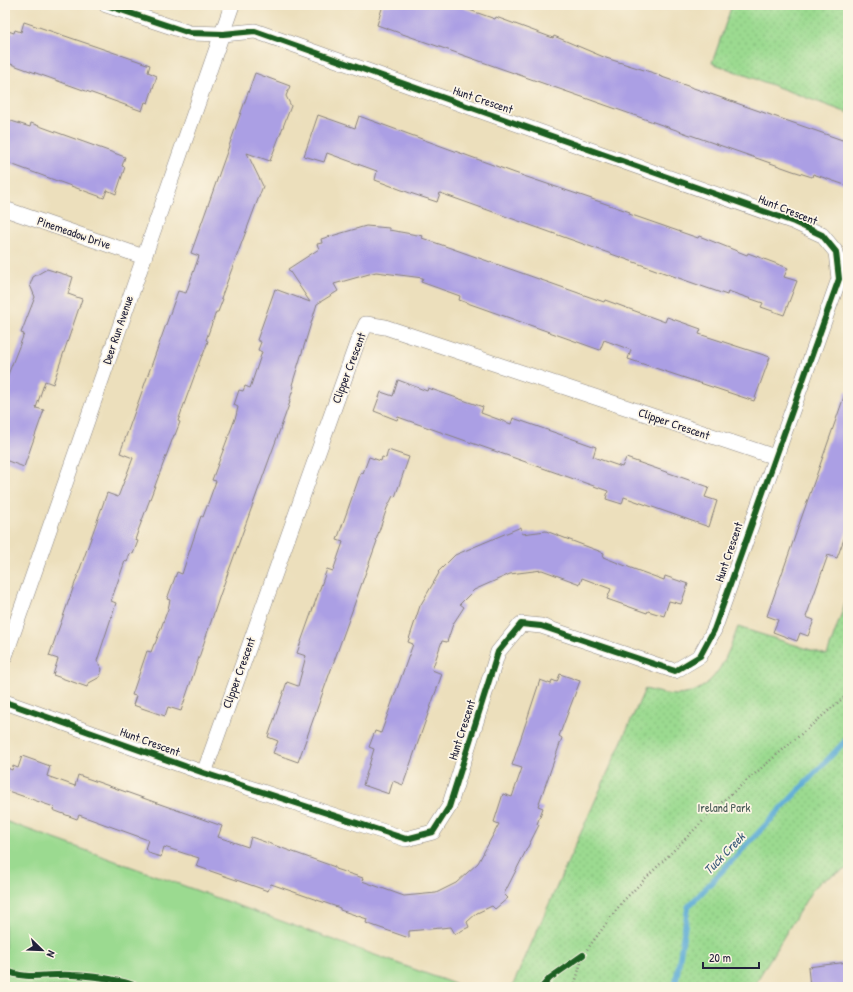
<svg xmlns="http://www.w3.org/2000/svg" width="853" height="992" font-family="'Patrick Hand',sans-serif">
  <style>
    .grass { fill: #9bda90; stroke: #5e7e66 }
    .park { fill: url(#park-dots); stroke: #5e7e66 }
    .lines { fill: none; stroke-linecap: round; stroke-linejoin: round }
    .stream { stroke: #5cabd6; stroke-width: 5.5 }
    .building { fill: #ab9fe4 }
    .street-casing { stroke: #87807c; stroke-width: 16 }
    .path { stroke: #87807c; stroke-width: 2.5; stroke-dasharray: 1 3; stroke-linecap: butt }
    .street { stroke: #fff; stroke-width: 15 }
    .cycleway-casing { stroke: #fcf5e5; stroke-width: 8 }
    .cycleway { stroke: #1b5e20; stroke-width: 6 }
    .labels { text-anchor: middle; stroke-width: 3.5; stroke-linejoin: round; paint-order: stroke }
    .street-label { font-size: 12px; fill: #22223b; stroke: #fcf5e5 }
    .park-label { font-size: 12px; fill: #465954; stroke: #fcf5e5 }
    .water-label { font-size: 13px; font-style: italic; fill: #395979; stroke: #fcf5e5 }
  </style>
  <defs>
    <pattern id="park-dots" width="8" height="8" patternUnits="userSpaceOnUse"><rect width="8" height="8" fill="#9bda90"/><path d="M2 2h.1M6 6h.1" fill="none" stroke="#85bb7d" stroke-width="1.8" stroke-linecap="round"/></pattern>
  </defs>
  <rect width="100%" height="100%" fill="#fcf5e5"/>
  <filter id="ink" filterUnits="userSpaceOnUse"><feTurbulence type="fractalNoise" baseFrequency=".025" numOctaves="2"/><feDisplacementMap in="SourceGraphic" scale="8" xChannelSelector="R" yChannelSelector="G"/><feConvolveMatrix kernelMatrix="1 2 1 2 8 2 1 2 1" color-interpolation-filters="sRGB"/></filter>
  <filter id="wash" filterUnits="userSpaceOnUse"><feTurbulence type="fractalNoise" baseFrequency=".012" numOctaves="4" result="noise"/><feDisplacementMap in="SourceGraphic" scale="16" xChannelSelector="R" yChannelSelector="G"/><feGaussianBlur stdDeviation="0.9" result="paint"/><feColorMatrix in="noise" values="0 0 0 0 0 0 0 0 0 0 0 0 0 0 0 0 0 1.4 0 .05"/><feComposite in="paint" operator="in"/></filter>
  <g filter="url(#wash)">
    <rect width="100%" height="100%" fill="#ecdfbc"/>
    <!-- grass -->
    <polygon class="grass" points="5,821 463,987 5,987"/>
    <!-- park -->
    <g class="park">
      <polygon points="732,5 848,5 848,113 712,63"/>
      <path d="M848 595V868L821 881 811 892 753 987H512L645 689C658 692 672 697 685 694 717 688 728 653 738 627L827 655Z"/>
    </g>
    <g class="lines">
      <!-- stream -->
      <polyline class="stream" points="675,987 688,907 848,738"/>
    </g>
    <g id="blocks">
      <!-- building -->
      <g class="building">
        <polygon points="383,5 455,5 495,19 496,17 553,38 554,36 606,58 660,75 659,76 848,142 848,186 813,174 812,177 793,171 377,25"/>
        <polygon points="24,22 150,65 148,72 157,76 148,103 145,102 142,111 5,62 5,30 14,33 15,30 21,32"/>
        <polygon points="255,73 290,86 286,96 291,106 270,161 247,153 263,186 221,298 223,299 218,312 216,312 206,340 208,341 203,355 202,355 178,421 180,422 175,435 174,435 138,531 135,540 138,541 133,554 130,553 127,562 125,561 111,601 116,603 97,661 102,669 100,677 89,683 87,687 53,675 58,659 49,656 107,493 118,497 133,458 120,453 178,291 186,293 199,256 191,253"/>
        <polygon points="318,115 355,128 359,116 515,173 630,212 629,214 698,238 699,236 747,255 748,253 788,268 784,277 797,281 784,315 761,307 763,303 728,291 727,295 704,287 440,193 437,202 410,193 375,180 377,171 327,153 324,162 304,156"/>
        <polygon points="5,119 30,127 31,123 125,157 122,166 125,167 116,194 107,190 104,198 5,162"/>
        <polygon points="366,226 389,228 389,230 423,236 422,238 604,302 605,300 665,322 667,317 701,329 699,334 770,357 754,401 628,359 631,350 604,340 600,350 459,300 460,296 421,282 423,278 376,272 334,284 338,291 317,304 292,385 294,386 289,402 290,402 220,595 181,711 168,707 165,716 133,705 136,696 132,695 147,651 151,652 154,644 155,644 168,609 170,600 167,599 177,572 182,574 201,516 203,517 216,481 212,480 236,416 238,407 234,405 239,390 243,391 245,386 250,388 262,352 258,350 261,342 257,340 275,289 310,302 288,269 319,249 317,244 322,243 321,239"/>
        <polygon points="47,269 73,277 68,294 82,299 53,384 45,381 36,408 44,410 24,467 5,460 5,382 24,334 21,333 35,297 30,285 33,277"/>
        <polygon points="398,380 427,391 428,388 483,407 481,413 511,424 513,418 596,447 593,457 622,467 626,458 709,487 705,497 717,501 709,527 624,497 622,504 606,499 608,491 398,417 397,420 374,411 381,392 393,396"/>
        <polygon points="846,391 848,391 848,528 837,558 828,555 806,617 814,620 808,636 800,633 797,641 773,632 778,620 767,616"/>
        <polygon points="388,450 409,457 395,497 393,496 387,508 376,540 377,541 298,762 273,753 278,741 268,737 287,682 298,686 306,656 297,653 327,569 333,571 343,542 337,540 361,472 363,473 369,457 381,461 382,457 386,458"/>
        <polygon points="521,527 522,534 546,531 604,553 603,557 631,568 664,580 665,576 688,584 681,604 669,601 664,616 648,611 647,613 607,599 611,589 582,578 580,584 542,570 510,574 474,590 460,604 464,607 453,624 447,642 442,641 432,670 442,674 403,785 393,781 389,794 363,785 374,749 369,747 375,731 381,733 413,644 408,642 420,606 439,573 438,572 455,555"/>
        <polygon points="560,674 580,681 559,736 562,738 538,806 543,808 537,824 539,825 504,894 508,898 495,909 492,906 477,913 467,922 469,927 455,934 451,927 409,931 409,938 366,923 367,919 340,910 340,908 271,884 268,891 196,866 199,858 164,847 161,857 151,854 145,849 148,840 79,815 77,819 53,810 54,807 5,790 5,767 12,770 13,766 18,768 22,756 50,766 47,776 75,786 78,775 222,826 218,837 248,847 251,837 335,867 335,869 363,878 362,881 404,896 436,893 456,883 478,863 499,824 494,822 503,794 512,797 522,768 512,765 540,680 551,684 552,680 557,682"/>
        <polygon points="848,962 848,987 810,987 808,967"/>
      </g>
    </g>
  </g>
  <g filter="url(#ink)">
    <use href="#blocks" fill-opacity="0" stroke="#87807c" stroke-width="1"/>
    <g class="lines">
      <!-- street casing -->
      <g class="street-casing">
        <g id="street">
          <polyline points="5,209 144,257"/>
          <polyline points="5,656 232,5"/>
          <polyline points="5,702 204,773 406,839 433,832 449,807 498,652 521,624 541,626 675,671 700,656 714,630 839,279 836,252 822,235 794,222 255,31 223,34 190,33 106,5"/>
          <polyline points="204,773 357,343 366,324 385,327 775,457"/>
        </g>
      </g>
      <!-- path -->
      <polyline class="path" points="574,987 583,955 622,902 723,801 848,694"/>
      <!-- street -->
      <use href="#street" class="street"/>
      <!-- cycleway casing -->
      <g class="cycleway-casing">
        <g id="cycleway">
          <polyline points="5,702 204,773 406,839 433,832 449,807 498,652 521,624 541,626 675,671 700,656 714,630 839,279 836,252 822,235 794,222 255,31 223,34 190,33 106,5"/>
          <path d="M5 970C25 981 50 973 72 975 94 976 119 979 139 987"/>
          <polyline points="542,987 550,978 583,955"/>
        </g>
      </g>
      <!-- cycleway -->
      <use href="#cycleway" class="cycleway"/>
    </g>
  </g>
  <g class="labels">
    <!-- street labels -->
    <g class="street-label">
      <text transform="translate(483 100) rotate(19)" y="4">Hunt Crescent</text>
      <text transform="translate(788 210) rotate(22)" y="4">Hunt Crescent</text>
      <text transform="translate(74 233) rotate(19)" y="4">Pinemeadow Drive</text>
      <text transform="translate(118 330) rotate(-71)" y="4">Deer Run Avenue</text>
      <text transform="translate(349 368) rotate(-69)" y="4">Clipper Crescent</text>
      <text transform="translate(674 424) rotate(19)" y="4">Clipper Crescent</text>
      <text transform="translate(729 552) rotate(-71)" y="4">Hunt Crescent</text>
      <text transform="translate(239 673) rotate(-70)" y="4">Clipper Crescent</text>
      <text transform="translate(462 730) rotate(-72)" y="4">Hunt Crescent</text>
      <text transform="translate(150 742) rotate(20)" y="4">Hunt Crescent</text>
    </g>
    <!-- park labels -->
    <g class="park-label">
      <text x="724" y="812">Ireland Park</text>
    </g>
    <!-- water labels -->
    <g class="water-label">
      <text transform="translate(724 853) rotate(-46)" y="5">Tuck Creek</text>
    </g>
  </g>
  <!-- margin -->
  <rect width="853" height="992" fill="none" stroke="#fcf5e5" stroke-width="20"/>
  <!-- north arrow -->
  <g transform="translate(42 950) rotate(113)" stroke="#fcf5e5" stroke-width="3" paint-order="stroke">
  <path d="M0-3L7 15L0 10L-7 15Z" fill="#22223b"/>
  <text y="-6" font-size="11" font-weight="bold" text-anchor="middle" fill="#22223b">N</text>
  </g>
  <!-- scale -->
  <path d="M703 962v6h56v-6" fill="none" stroke="#22223b" stroke-width="2"/>
  <text x="709" y="962" font-size="12" fill="#22223b" stroke="#fcf5e5" stroke-width="3" paint-order="stroke">20 m</text>
</svg>
